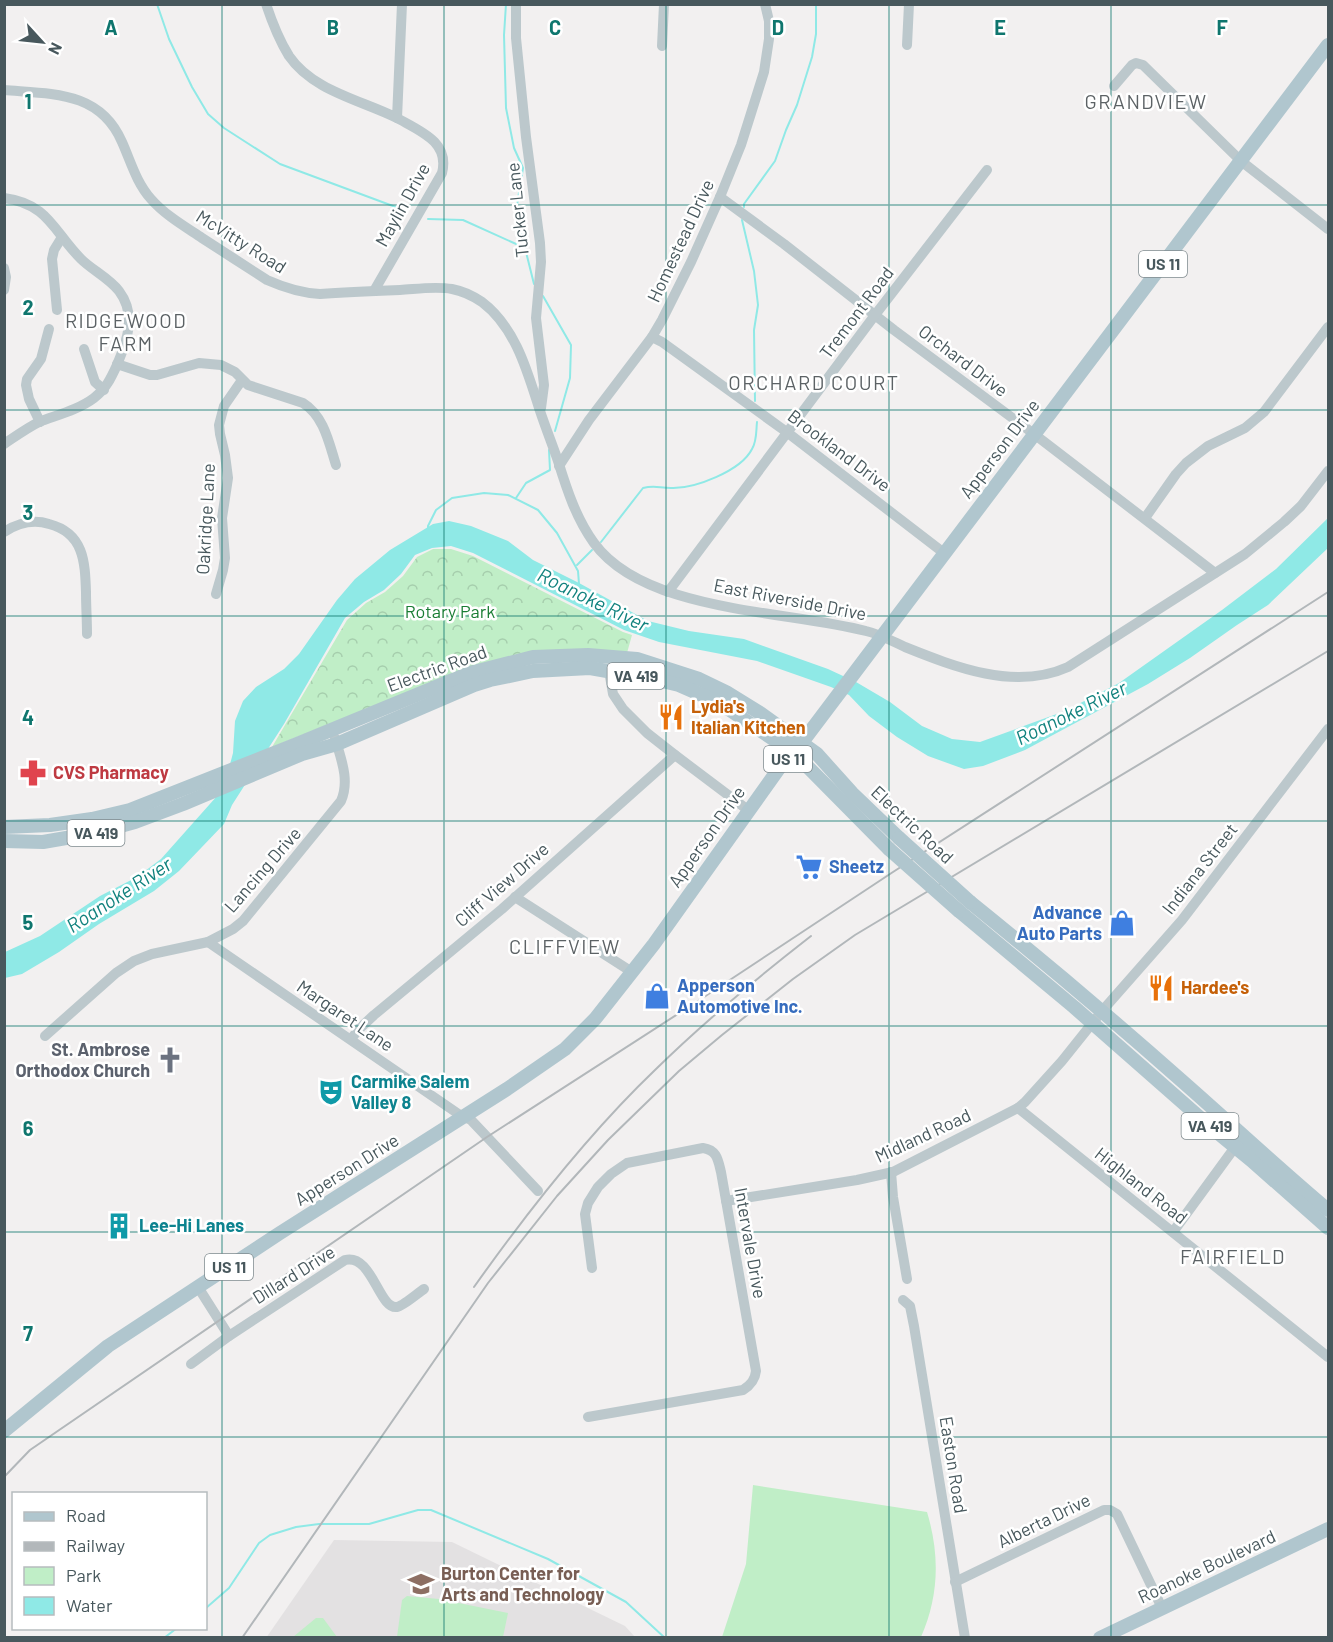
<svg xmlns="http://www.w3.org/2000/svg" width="1333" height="1642" font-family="Barlow,sans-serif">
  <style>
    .education { fill: #e3e1e2 }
    .green { fill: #c0eec7 }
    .forest { fill: url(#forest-crowns) }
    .water { fill: #8fe9e6 }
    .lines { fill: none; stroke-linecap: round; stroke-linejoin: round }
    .stream { stroke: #8fe9e6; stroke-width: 2 }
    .minor { stroke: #bcc8cc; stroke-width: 10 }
    .major { stroke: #b0c6ce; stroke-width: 14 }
    .rail { stroke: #b2b7ba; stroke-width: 2 }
    .major-bridge { stroke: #b0c6ce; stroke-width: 14 }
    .grid { fill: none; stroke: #0f766e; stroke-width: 1.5; stroke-opacity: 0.55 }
    .labels { text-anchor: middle; stroke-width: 5; stroke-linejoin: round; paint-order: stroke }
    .shield { fill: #fff; stroke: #7f8a8e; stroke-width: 1.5 }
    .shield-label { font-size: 16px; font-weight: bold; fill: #48585d }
    .street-label { font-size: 18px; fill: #48585d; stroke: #fff }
    .park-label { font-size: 18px; fill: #1a7d34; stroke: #fff }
    .food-label { font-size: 18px; font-weight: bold; fill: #c56008; stroke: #fff; text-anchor: start }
    .health-label { font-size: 18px; font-weight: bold; fill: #be3a42; stroke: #fff; text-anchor: start }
    .shop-label { font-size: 18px; font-weight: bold; fill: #366cbe; stroke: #fff; text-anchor: start }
    .worship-label { font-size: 18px; font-weight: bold; fill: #5b616d; stroke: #fff; text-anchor: end }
    .culture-label { font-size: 18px; font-weight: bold; fill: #0d838f; stroke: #fff; text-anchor: start }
    .education-label { font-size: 18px; font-weight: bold; fill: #785e54; stroke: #fff; text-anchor: start }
    .neighbourhood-label { font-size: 20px; letter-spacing: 1.5px; fill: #5c6265; stroke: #fff }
    .water-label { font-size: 20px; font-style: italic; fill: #11827e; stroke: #fff }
    .grid-label { font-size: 20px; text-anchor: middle; font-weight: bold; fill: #0f766e; stroke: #fff; stroke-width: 5; stroke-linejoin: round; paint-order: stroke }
  </style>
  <defs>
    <pattern id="forest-crowns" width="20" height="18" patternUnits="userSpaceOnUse" patternTransform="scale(1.5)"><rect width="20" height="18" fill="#c0eec7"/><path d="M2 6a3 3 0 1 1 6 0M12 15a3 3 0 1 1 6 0" fill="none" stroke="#a6cead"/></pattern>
  </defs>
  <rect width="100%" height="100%" fill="#f2f0f0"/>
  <!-- education -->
  <polygon class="education" points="334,1540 452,1542 625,1626 635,1637 266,1638"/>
  <!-- green -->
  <g class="green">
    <path d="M753 1485 927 1512C940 1555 939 1596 921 1637H722L746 1564Z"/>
    <polygon points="407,1596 439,1599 508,1613 503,1637 397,1637 402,1600"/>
    <polygon points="316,1618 323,1618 337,1637 293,1637"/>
  </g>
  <!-- forest -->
  <polygon class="forest" points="433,549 451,549 473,556 623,632 632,635 627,653 570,650 386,701 272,747 347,620 366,603 385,592 403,576 417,557"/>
  <!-- water -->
  <polygon class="water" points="1328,518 1328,548 1268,605 1237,625 1190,658 1148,684 1025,750 983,766 964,769 928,756 897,737 869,716 849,695 831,687 757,661 659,642 624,630 473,553 451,546 432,548 415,555 401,574 384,590 364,602 345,618 284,724 232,805 224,824 179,871 154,891 99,924 59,952 22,974 5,978 5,952 40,936 100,896 137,877 161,859 217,796 228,772 233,753 235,721 243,701 256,687 284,669 299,654 337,600 355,579 390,550 433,524 449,521 471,526 508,541 533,560 579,583 648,621 689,631 744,639 828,669 856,682 890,702 922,726 952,739 980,742 1065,711 1119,683 1222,610 1276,569"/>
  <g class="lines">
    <!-- stream -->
    <g class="stream">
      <polyline points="157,4 169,39 192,87 208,114 224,128 280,164 401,209"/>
      <polyline points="506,4 504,35 506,108 514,148 523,168 517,205 525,248 534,284"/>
      <polyline points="744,207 744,204 775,161 786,130 797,105 812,57 816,34 816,4"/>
      <polyline points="428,219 463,220 525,248"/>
      <polyline points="742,220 754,271 758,305 754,330 755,401"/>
      <polyline points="543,296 571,345 570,378 555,431"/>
      <polyline points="516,498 526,483 550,470 549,450"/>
      <polyline points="428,528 428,526 436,510 452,498 484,493 508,495 538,510 557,533 578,571 579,584"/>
      <path d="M601 542 643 488C655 485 659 488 671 488 694 489 741 471 752 449 757 441 756 431 757 422"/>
      <polyline points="577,565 592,550"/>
      <polyline points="206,1608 229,1588 259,1543 270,1535 296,1527 319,1524 369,1524 418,1510 431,1510 548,1559 626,1602 665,1638"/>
      <polyline points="164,1638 177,1628"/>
    </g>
    <!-- minor -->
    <g class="minor">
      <path d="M266 4C272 22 279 40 289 56 313 91 361 100 397 118L402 4"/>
      <polyline points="516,4 516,38 526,137 540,243 541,262 536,318 544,385 541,408"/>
      <polyline points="907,45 909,4"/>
      <polyline points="662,46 664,4"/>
      <polyline points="1114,86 1132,65 1136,63 1143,65 1241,161 1328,229"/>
      <path d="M4 90C52 94 100 91 122 142 131 162 136 182 151 199 165 215 184 226 202 238 224 252 245 266 267 280 285 288 301 293 320 294 347 292 373 291 400 290 417 289 435 286 452 289 463 291 473 296 482 302 515 327 527 370 539 408 545 426 552 444 558 461 567 490 576 518 594 543 645 613 787 610 866 631 879 634 892 641 905 647 955 667 1015 691 1068 667L1245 554 1284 522 1301 506 1328 471"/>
      <polyline points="720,197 784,244 894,330 1034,434 1215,573"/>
      <path d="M4 198C49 204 53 231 81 259 92 270 109 278 119 291 137 315 127 341 117 365 111 378 106 389 94 398 78 410 57 415 39 422 27 428 16 436 4 444"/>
      <polyline points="4,268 6,277 4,290"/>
      <path d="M374 291 442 173C450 142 420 131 397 118"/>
      <polyline points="57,310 52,259 54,250 62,237"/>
      <polyline points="652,337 662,342 788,433 944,553"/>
      <polyline points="84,349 95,382 104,390"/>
      <path d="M117 364 150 375H157L199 363 221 365 235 372 248 385 303 403C324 416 329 443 336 465"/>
      <polyline points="40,422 29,399 26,385 27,379 41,359 49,329"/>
      <polyline points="559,466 589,420 652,337 662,320 691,262 720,197 741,145 764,72 769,39 769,21 765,4"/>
      <polyline points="1145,518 1176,474 1186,463 1208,446 1245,428 1264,412 1328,327"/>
      <path d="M4 532C18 523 33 519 49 524 84 533 85 562 86 592 86 606 87 620 87 634"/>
      <polyline points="668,592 875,315 987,170"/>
      <polyline points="216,594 223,570 225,558 222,518 228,478 225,455 220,434 219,425 224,406 242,380"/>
      <polyline points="609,671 613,694 623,709 647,733 675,755 748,810"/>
      <polyline points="515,897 632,972"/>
      <polyline points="208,942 460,1115 471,1120 538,1191"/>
      <path d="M45 1036 116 973 134 961 152 954 208 942 233 929 243 921 341 801C350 780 341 759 335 738"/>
      <polyline points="351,1039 359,1029 374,1015 502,909 675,755"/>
      <polyline points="1018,1108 1328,1357"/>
      <polyline points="891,1172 893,1197 907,1279"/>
      <polyline points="726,1201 857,1180 893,1172 1018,1108 1025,1102 1062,1061 1102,1011 1182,920 1328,729"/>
      <polyline points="1173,1232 1238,1143"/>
      <polyline points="198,1287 229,1336"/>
      <polyline points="903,1300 910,1306 914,1326 965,1638"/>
      <path d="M191 1364 229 1336 345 1260C372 1253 379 1310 397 1307 403 1306 418 1293 424 1289"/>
      <path d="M588 1417 743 1390C751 1385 755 1380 756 1371L721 1172C718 1160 717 1150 703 1148L627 1163 611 1174 598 1187 588 1203 585 1214 592 1268"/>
      <polyline points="955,1582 1104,1510 1110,1510 1117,1514 1162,1608"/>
    </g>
    <!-- major -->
    <g class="major">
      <polyline points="4,827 50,825 92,819 130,810 297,744 470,673 533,657 588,655 637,659 699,679 726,692 760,713 817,754 852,793 899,838"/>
      <polyline points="4,841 43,842 95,833 135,822 183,804 302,754 337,744 474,685 490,680 533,671 590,668 658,680 679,685 718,702 794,753 889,849"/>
      <path d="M970 902C1042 960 1112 1019 1182 1081 1231 1124 1278 1168 1328 1210"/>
      <polyline points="959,911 1074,1007 1206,1123 1251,1160 1328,1228"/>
      <polyline points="4,1431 108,1346 280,1233 507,1089 565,1049 595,1019 654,944 780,767 794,753 1328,45"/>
      <polyline points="1100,1638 1328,1529"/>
    </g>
    <!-- rail -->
    <g class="rail">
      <path d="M474 1287C528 1211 587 1135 655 1070 704 1022 757 978 811 936"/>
      <polyline points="4,1477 30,1450 487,1137 698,1001 893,872 1328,592"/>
      <polyline points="242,1638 488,1283 557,1196 608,1140 679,1071 722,1035 793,979 855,935 1328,651"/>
    </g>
    <!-- major-bridge -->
    <g class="major-bridge">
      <polyline points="899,838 970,902"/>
      <polyline points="889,849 959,911"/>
    </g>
  </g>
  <!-- grid -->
  <path class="grid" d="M222 4V1638M444 4V1638M666 4V1638M889 4V1638M1111 4V1638M4 205H1328M4 410H1328M4 616H1328M4 821H1328M4 1026H1328M4 1232H1328M4 1437H1328"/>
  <!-- icons -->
  <defs>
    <g id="restaurant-bare" transform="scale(2.07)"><path d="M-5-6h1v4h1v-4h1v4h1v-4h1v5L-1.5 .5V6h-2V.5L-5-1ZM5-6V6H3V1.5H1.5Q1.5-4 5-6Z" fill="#e8710a" stroke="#fff" stroke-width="2.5" paint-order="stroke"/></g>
    <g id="pharmacy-bare" transform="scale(2.07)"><path d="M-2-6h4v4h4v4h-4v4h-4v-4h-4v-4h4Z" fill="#e0444e" stroke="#fff" stroke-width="2.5" paint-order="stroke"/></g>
    <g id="supermarket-bare" transform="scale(2.07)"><path d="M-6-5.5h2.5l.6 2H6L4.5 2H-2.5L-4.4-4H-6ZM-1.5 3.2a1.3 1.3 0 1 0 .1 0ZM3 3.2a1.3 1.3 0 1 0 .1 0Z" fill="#3f7fe0" stroke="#fff" stroke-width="2.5" paint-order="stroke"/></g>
    <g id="shop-bare" transform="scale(2.07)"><path d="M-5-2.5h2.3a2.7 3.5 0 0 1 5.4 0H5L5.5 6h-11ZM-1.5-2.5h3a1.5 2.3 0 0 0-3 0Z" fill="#3f7fe0" stroke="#fff" stroke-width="2.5" paint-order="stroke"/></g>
    <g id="church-bare" transform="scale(2.07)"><path d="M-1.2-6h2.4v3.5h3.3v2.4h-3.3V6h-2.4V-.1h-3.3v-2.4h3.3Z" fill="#6b7280" stroke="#fff" stroke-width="2.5" paint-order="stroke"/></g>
    <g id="theatre-bare" transform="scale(2.07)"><path d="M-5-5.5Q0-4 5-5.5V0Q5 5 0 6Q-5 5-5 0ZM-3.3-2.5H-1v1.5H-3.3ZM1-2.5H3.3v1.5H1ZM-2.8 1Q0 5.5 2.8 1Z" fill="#0f9aa8" stroke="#fff" stroke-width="2.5" paint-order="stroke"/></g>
    <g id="building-bare" transform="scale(2.07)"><path d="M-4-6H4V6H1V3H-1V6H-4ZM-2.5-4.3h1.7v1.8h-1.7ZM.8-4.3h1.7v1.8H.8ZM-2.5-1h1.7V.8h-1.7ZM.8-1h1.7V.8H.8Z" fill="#0f9aa8" stroke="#fff" stroke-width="2.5" paint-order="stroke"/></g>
    <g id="school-bare" transform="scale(2.07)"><path d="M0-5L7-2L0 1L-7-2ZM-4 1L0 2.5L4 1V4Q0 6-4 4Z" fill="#8d6e63" stroke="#fff" stroke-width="2.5" paint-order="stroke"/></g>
  </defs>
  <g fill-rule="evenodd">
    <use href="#restaurant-bare" x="671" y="717"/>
    <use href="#pharmacy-bare" x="33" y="773"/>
    <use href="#supermarket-bare" x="809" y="867"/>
    <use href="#shop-bare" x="1122" y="923"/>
    <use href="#restaurant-bare" x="1161" y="988"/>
    <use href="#shop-bare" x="657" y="996"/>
    <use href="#church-bare" x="170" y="1060"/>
    <use href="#theatre-bare" x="331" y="1092"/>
    <use href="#building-bare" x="119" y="1226"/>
    <use href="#school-bare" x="421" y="1584"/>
  </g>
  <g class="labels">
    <!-- shield labels -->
    <g class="shield">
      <rect x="1139" y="251" width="48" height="26" rx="4.5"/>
      <rect x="607.5" y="663" width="57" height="26" rx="4.5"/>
      <rect x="764" y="746" width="48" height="26" rx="4.5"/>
      <rect x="67.5" y="820" width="57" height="26" rx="4.5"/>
      <rect x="1181.5" y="1113" width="57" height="26" rx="4.5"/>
      <rect x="205" y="1254" width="48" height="26" rx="4.5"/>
    </g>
    <g class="shield-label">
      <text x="1163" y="270">US 11</text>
      <text x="636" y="682">VA 419</text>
      <text x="788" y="765">US 11</text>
      <text x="96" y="839">VA 419</text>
      <text x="1210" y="1132">VA 419</text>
      <text x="229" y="1273">US 11</text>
    </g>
    <!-- street labels -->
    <g class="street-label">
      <text transform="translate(403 205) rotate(-61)" y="6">Maylin Drive</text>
      <text transform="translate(518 210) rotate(-96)" y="6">Tucker Lane</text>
      <text transform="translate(681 241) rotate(-65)" y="6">Homestead Drive</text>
      <text transform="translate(241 242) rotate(32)" y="6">McVitty Road</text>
      <text transform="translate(857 313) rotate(-53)" y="6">Tremont Road</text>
      <text transform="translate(963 361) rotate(37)" y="6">Orchard Drive</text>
      <text transform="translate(1000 449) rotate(-53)" y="6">Apperson Drive</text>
      <text transform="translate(839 451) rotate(37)" y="6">Brookland Drive</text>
      <text transform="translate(206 519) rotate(-87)" y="6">Oakridge Lane</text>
      <text transform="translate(790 600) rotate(11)" y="6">East Riverside Drive</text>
      <text transform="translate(437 669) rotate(-20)" y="6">Electric Road</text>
      <text transform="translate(912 825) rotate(43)" y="6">Electric Road</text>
      <text transform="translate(707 837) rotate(-55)" y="6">Apperson Drive</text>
      <text transform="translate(1200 869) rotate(-52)" y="6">Indiana Street</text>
      <text transform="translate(263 870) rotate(-49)" y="6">Lancing Drive</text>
      <text transform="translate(502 885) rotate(-41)" y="6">Cliff View Drive</text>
      <text transform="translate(345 1016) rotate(34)" y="6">Margaret Lane</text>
      <text transform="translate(923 1136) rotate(-25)" y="6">Midland Road</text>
      <text transform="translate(347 1170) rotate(-32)" y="6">Apperson Drive</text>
      <text transform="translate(1141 1186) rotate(38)" y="6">Highland Road</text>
      <text transform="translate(750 1243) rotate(80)" y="6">Intervale Drive</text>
      <text transform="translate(294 1275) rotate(-32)" y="6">Dillard Drive</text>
      <text transform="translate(953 1465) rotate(81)" y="6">Easton Road</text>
      <text transform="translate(1044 1521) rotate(-26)" y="6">Alberta Drive</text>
      <text transform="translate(1207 1567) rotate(-25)" y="6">Roanoke Boulevard</text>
    </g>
    <!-- park labels -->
    <g class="park-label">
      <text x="450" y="618">Rotary Park</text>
    </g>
    <!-- food labels -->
    <g class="food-label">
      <text x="691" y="713">Lydia's<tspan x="691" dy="21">Italian Kitchen</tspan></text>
      <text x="1181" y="994">Hardee's</text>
    </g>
    <!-- health labels -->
    <g class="health-label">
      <text x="53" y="779">CVS Pharmacy</text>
    </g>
    <!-- shop labels -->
    <g class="shop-label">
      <text x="829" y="873">Sheetz</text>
      <text x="1102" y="919" text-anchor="end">Advance<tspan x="1102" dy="21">Auto Parts</tspan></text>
      <text x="677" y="992">Apperson<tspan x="677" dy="21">Automotive Inc.</tspan></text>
    </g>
    <!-- worship labels -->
    <g class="worship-label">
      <text x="150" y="1056">St. Ambrose<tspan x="150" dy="21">Orthodox Church</tspan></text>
    </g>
    <!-- culture labels -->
    <g class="culture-label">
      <text x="351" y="1088">Carmike Salem<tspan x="351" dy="21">Valley 8</tspan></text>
      <text x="139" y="1232">Lee-Hi Lanes</text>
    </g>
    <!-- education labels -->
    <g class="education-label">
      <text x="441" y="1580">Burton Center for<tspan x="441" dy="21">Arts and Technology</tspan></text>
    </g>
    <!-- neighbourhood labels -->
    <g class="neighbourhood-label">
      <text x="1146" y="109">GRANDVIEW</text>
      <text x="126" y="328">RIDGEWOOD<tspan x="126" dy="23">FARM</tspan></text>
      <text x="814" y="390">ORCHARD COURT</text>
      <text x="565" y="954">CLIFFVIEW</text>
      <text x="1233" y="1264">FAIRFIELD</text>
    </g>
    <!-- water labels -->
    <g class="water-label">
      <text transform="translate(593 600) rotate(26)" y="7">Roanoke River</text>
      <text transform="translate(1071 713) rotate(-26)" y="7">Roanoke River</text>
      <text transform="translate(119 895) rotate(-33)" y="7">Roanoke River</text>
    </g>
  </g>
  <g class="grid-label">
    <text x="111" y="35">A</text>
    <text x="333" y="35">B</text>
    <text x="555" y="35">C</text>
    <text x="778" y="35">D</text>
    <text x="1000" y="35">E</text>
    <text x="1222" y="35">F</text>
    <text x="28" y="109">1</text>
    <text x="28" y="315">2</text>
    <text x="28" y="520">3</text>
    <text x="28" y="725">4</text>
    <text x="28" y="930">5</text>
    <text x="28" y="1136">6</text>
    <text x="28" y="1341">7</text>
  </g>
  <!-- border -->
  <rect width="1333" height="1642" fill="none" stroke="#48585d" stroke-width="12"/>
  <!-- legend -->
  <rect x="12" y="1492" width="195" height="138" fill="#ffffff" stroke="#b6bcbe" stroke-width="1.5"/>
  <rect x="24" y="1512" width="30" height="9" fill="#b0c6ce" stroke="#b6bcbe" stroke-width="1.5"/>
  <text x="66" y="1522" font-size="18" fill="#48585d">Road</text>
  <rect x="24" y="1542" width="30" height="9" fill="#b2b7ba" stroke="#b6bcbe" stroke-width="1.5"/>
  <text x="66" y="1552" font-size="18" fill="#48585d">Railway</text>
  <rect x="24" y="1567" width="30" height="18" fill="#c0eec7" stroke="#b6bcbe" stroke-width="1.5"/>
  <text x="66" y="1582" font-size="18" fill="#48585d">Park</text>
  <rect x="24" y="1597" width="30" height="18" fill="#8fe9e6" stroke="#b6bcbe" stroke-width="1.5"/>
  <text x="66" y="1612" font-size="18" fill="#48585d">Water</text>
  <!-- north arrow -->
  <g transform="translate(42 42) rotate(117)" stroke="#ffffff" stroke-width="4.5" paint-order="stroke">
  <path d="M0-4.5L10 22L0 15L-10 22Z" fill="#48585d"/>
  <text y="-9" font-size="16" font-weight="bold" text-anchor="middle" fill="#48585d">N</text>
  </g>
</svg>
